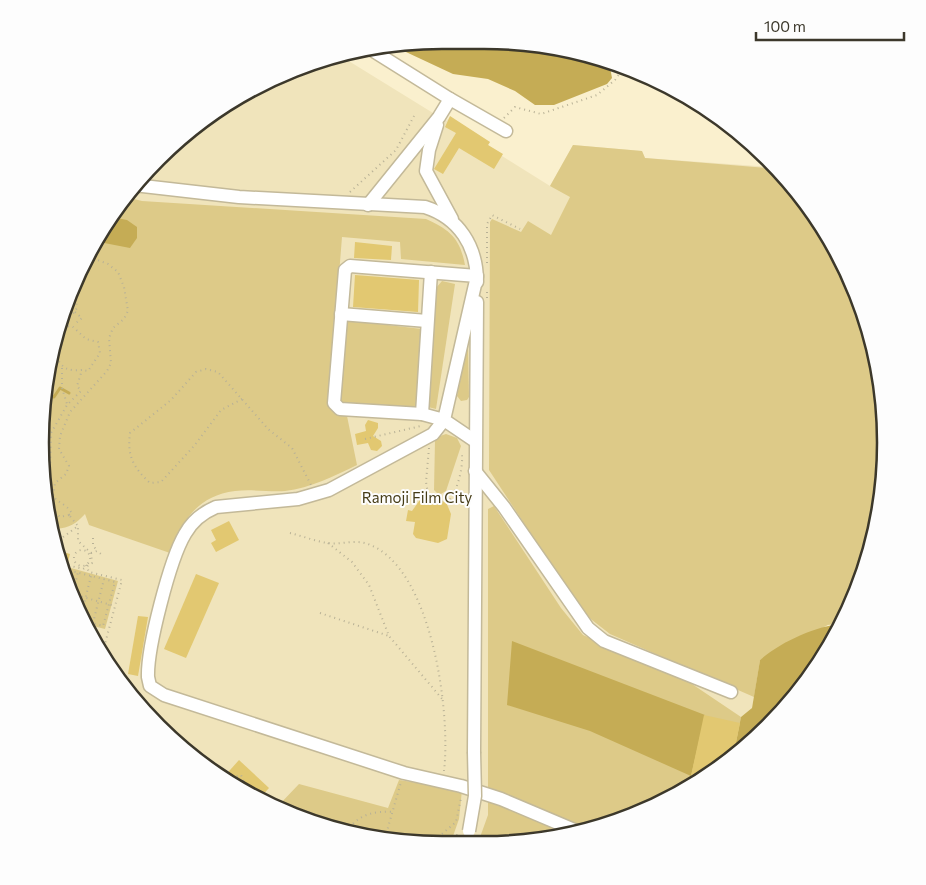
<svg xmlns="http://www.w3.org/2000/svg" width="926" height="885" font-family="Commissioner,sans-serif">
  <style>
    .built { fill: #f0e4bb }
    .green { fill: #ddca88 }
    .water { fill: #c5ac55 }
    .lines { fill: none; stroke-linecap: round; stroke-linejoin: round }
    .stream { stroke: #c5ac55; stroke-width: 3 }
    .building { fill: #e2c871 }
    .minor-casing { stroke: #c3b999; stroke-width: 15 }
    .path { stroke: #b8b196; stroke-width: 2; stroke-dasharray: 1 4; stroke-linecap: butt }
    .minor { stroke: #fff; stroke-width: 12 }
    .minor-bridge-casing { stroke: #c3b999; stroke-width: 15; stroke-linecap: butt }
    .minor-bridge { stroke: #fff; stroke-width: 12 }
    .labels { text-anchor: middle; stroke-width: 4; stroke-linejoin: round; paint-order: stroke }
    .park-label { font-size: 15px; fill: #453b15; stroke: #fdfdfd }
    .rim { fill: none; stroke: #3c382b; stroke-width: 2.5 }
  </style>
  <rect width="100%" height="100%" fill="#faf0ce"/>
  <!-- built -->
  <polygon class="built" points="339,55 446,121 450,117 490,142 488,145 502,154 502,156 550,186 573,145 642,151 645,158 771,167 778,169 786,177 760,660 752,708 733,757 684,791 613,824 536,842 364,837 288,814 219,777 140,708 94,644 61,572 43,495 61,313 94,242 140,177 219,108 288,71"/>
  <!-- green -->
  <g class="green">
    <path d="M573 145 642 151 645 158 778 169 786 177C801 198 820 220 833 242 891 349 901 470 858 584 853 597 849 611 843 623L828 625 760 660 754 697 610 634 583 613 489 470 490 222 492 219 521 232 528 221 551 235 570 197 550 186Z"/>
    <path d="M126 197 142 201 426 219C450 230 460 238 465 265L401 259 400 242 342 237 329 401 340 414 347 416 357 465C334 476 311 488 285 491 269 492 251 489 235 491 197 496 183 520 170 553L89 525 85 514C75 525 66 530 51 528L43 495V390L61 313 94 242Z"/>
    <polygon points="442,281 455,284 436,409 428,407 436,288"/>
    <polygon points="345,320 422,329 416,410 339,405"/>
    <polygon points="468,342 469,397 467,400 461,401 457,396"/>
    <polygon points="446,434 457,438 461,446 446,491 439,495 434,490 435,440 437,437"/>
    <polygon points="494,506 561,608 583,635 689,682 741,717 733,757 684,791 613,824 536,842 479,840 488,815 488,509"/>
    <polygon points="60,565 118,581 105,629 85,624"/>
    <polygon points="399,780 462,790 459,819 452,839 364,837 288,814 278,806 299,784 388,808"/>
  </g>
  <!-- water -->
  <g class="water">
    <polygon points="443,40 588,54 609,62 612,78 607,84 554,105 535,105 515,91 488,79 453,74 391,45"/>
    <polygon points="111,217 127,220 137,227 137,238 130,248 94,241"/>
    <path d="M843 623C812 673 782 722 733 757L741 717 752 708 760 660C782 641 815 627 843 623Z"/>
    <polygon points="512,641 705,715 691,776 590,731 507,705"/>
  </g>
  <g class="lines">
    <!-- stream -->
    <polyline class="stream" points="48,393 49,396 54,397 60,388 69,393"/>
  </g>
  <!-- building -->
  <g class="building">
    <polygon points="450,116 490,142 488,145 503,154 494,169 459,148 443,174 434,169 456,133 445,127"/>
    <polygon points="355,242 392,246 391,260 354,258"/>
    <polygon points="355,275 419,280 418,312 353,307"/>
    <polygon points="368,420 378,423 378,428 373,436 381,441 382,446 377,451 371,450 368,443 357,445 355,434 366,431 365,425"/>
    <polygon points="422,497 434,502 435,500 446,502 451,514 447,539 438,543 416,538 413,534 415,522 406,521 408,510 412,511"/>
    <polygon points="229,521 239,540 216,552 211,543 216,540 211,530"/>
    <polygon points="56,550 70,554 67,566 60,564"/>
    <polygon points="196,574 219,583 186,658 164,649"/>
    <polygon points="138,616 148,617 138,676 128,674"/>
    <polygon points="704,715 740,723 733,757 701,779 691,776"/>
    <polygon points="239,760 269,788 259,799 222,779"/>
  </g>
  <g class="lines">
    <!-- minor casing -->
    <g class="minor-casing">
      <g id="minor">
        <polyline points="367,47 450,99 439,117 368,205"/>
        <polyline points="450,99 506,131"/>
        <polyline points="437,125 429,150 426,171 452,219"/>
        <path d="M134 185 239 197 425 207C459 218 477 246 477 282"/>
        <polyline points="341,314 427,321"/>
        <polyline points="422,414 431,272"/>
        <path d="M475 441 444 420 422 414 340 409 334 403 345 270 350 266 477 276 444 420 433 434 329 490 298 499 216 507C202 513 192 521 185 534 170 559 147 648 148 677L150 686 164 695 404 773 461 786 501 799 579 832"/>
        <polyline points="475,471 504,507 588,628 604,641 731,692"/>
        <polyline points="474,752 477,302"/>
      </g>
    </g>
    <!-- path -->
    <g class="path">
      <polyline points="504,118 515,107 541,114 597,95 615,80 624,67"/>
      <polyline points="350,192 396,150 414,116"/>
      <polyline points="487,263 487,224 492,215 520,229"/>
      <polyline points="487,298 487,288"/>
      <polyline points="75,312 82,318 76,323"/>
      <polyline points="60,320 71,316 77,308 76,298 71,291"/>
      <polyline points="58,327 72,326 86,339 98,342 100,353 88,371 82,370"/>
      <polyline points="50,362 57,358 61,348 57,333"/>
      <polyline points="62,368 62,388 67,404"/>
      <path d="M242 399 221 410 194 446 161 482 150 483C133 467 127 456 130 433L171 400 196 372 206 369 218 372 268 429 292 448 311 485"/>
      <polyline points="365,439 421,426"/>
      <path d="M429 448 426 482 429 500 448 502C457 492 463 469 462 455H465"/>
      <path d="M44 497 50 471 51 433 67 405 81 391 77 386 82 370C68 371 63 369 57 358"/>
      <polyline points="45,501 60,517 69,515"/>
      <path d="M69 515 72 513C65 503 58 503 53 496L55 483 66 474 69 466 59 449 60 436 70 412 107 371 111 363 109 338 113 328 124 319 128 311 124 287 118 272 108 264 87 256"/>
      <path d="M290 533C302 536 315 541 327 543 341 545 354 539 368 544 432 567 451 713 444 771"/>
      <polyline points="93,538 93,545 97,551"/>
      <polyline points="55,543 78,526 69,515"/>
      <polyline points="328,543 352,562 369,585 389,636 443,700"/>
      <circle cx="82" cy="558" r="8"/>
      <polyline points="91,553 97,551 101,554"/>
      <polyline points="59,563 83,569 92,563 91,553 78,541 78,526"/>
      <polyline points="86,565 89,572 122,580 102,655"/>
      <polyline points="60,568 115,582 103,626 84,621"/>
      <polyline points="63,576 65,569"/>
      <polyline points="72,594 115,606"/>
      <polyline points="73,594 78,572"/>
      <polyline points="320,613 389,636"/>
      <polyline points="81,616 91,576"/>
      <polyline points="93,623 104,579"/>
      <polyline points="87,628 96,638 96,646"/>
      <polyline points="232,784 234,777 241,775 244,782 256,791 253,795"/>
      <polyline points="283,812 283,806 289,804 293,808 293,816"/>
      <path d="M325 826 349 828C362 813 375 811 394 812"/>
      <polyline points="336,829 386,836"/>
      <polyline points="385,838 401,782"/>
      <polyline points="388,838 401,838"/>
      <polyline points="442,839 442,834 456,822 461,798"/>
      <polyline points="455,840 458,833"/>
    </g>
    <!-- minor -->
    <use href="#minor" class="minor"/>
    <!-- minor-bridge casing -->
    <g class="minor-bridge-casing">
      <polyline id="minor-bridge" points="469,831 475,796 474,752"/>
    </g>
    <!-- minor-bridge -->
    <use href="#minor-bridge" class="minor-bridge"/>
  </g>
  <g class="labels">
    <!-- park labels -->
    <g class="park-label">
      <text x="417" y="503">Ramoji Film City</text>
    </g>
  </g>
  <!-- crop -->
  <path d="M0 0H926V885H0ZM442 49H484A393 393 0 0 1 877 442V443A393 393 0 0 1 484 836H442A393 393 0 0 1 49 443V442A393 393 0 0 1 442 49Z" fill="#fdfdfd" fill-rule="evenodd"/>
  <path class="rim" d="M442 49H484A393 393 0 0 1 877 442V443A393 393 0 0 1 484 836H442A393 393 0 0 1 49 443V442A393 393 0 0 1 442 49Z"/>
  <!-- scale -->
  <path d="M756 32v8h148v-8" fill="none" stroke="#3c382b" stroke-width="2.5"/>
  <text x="764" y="32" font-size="15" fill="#3c382b" stroke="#fdfdfd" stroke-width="4" paint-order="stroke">100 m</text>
</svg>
